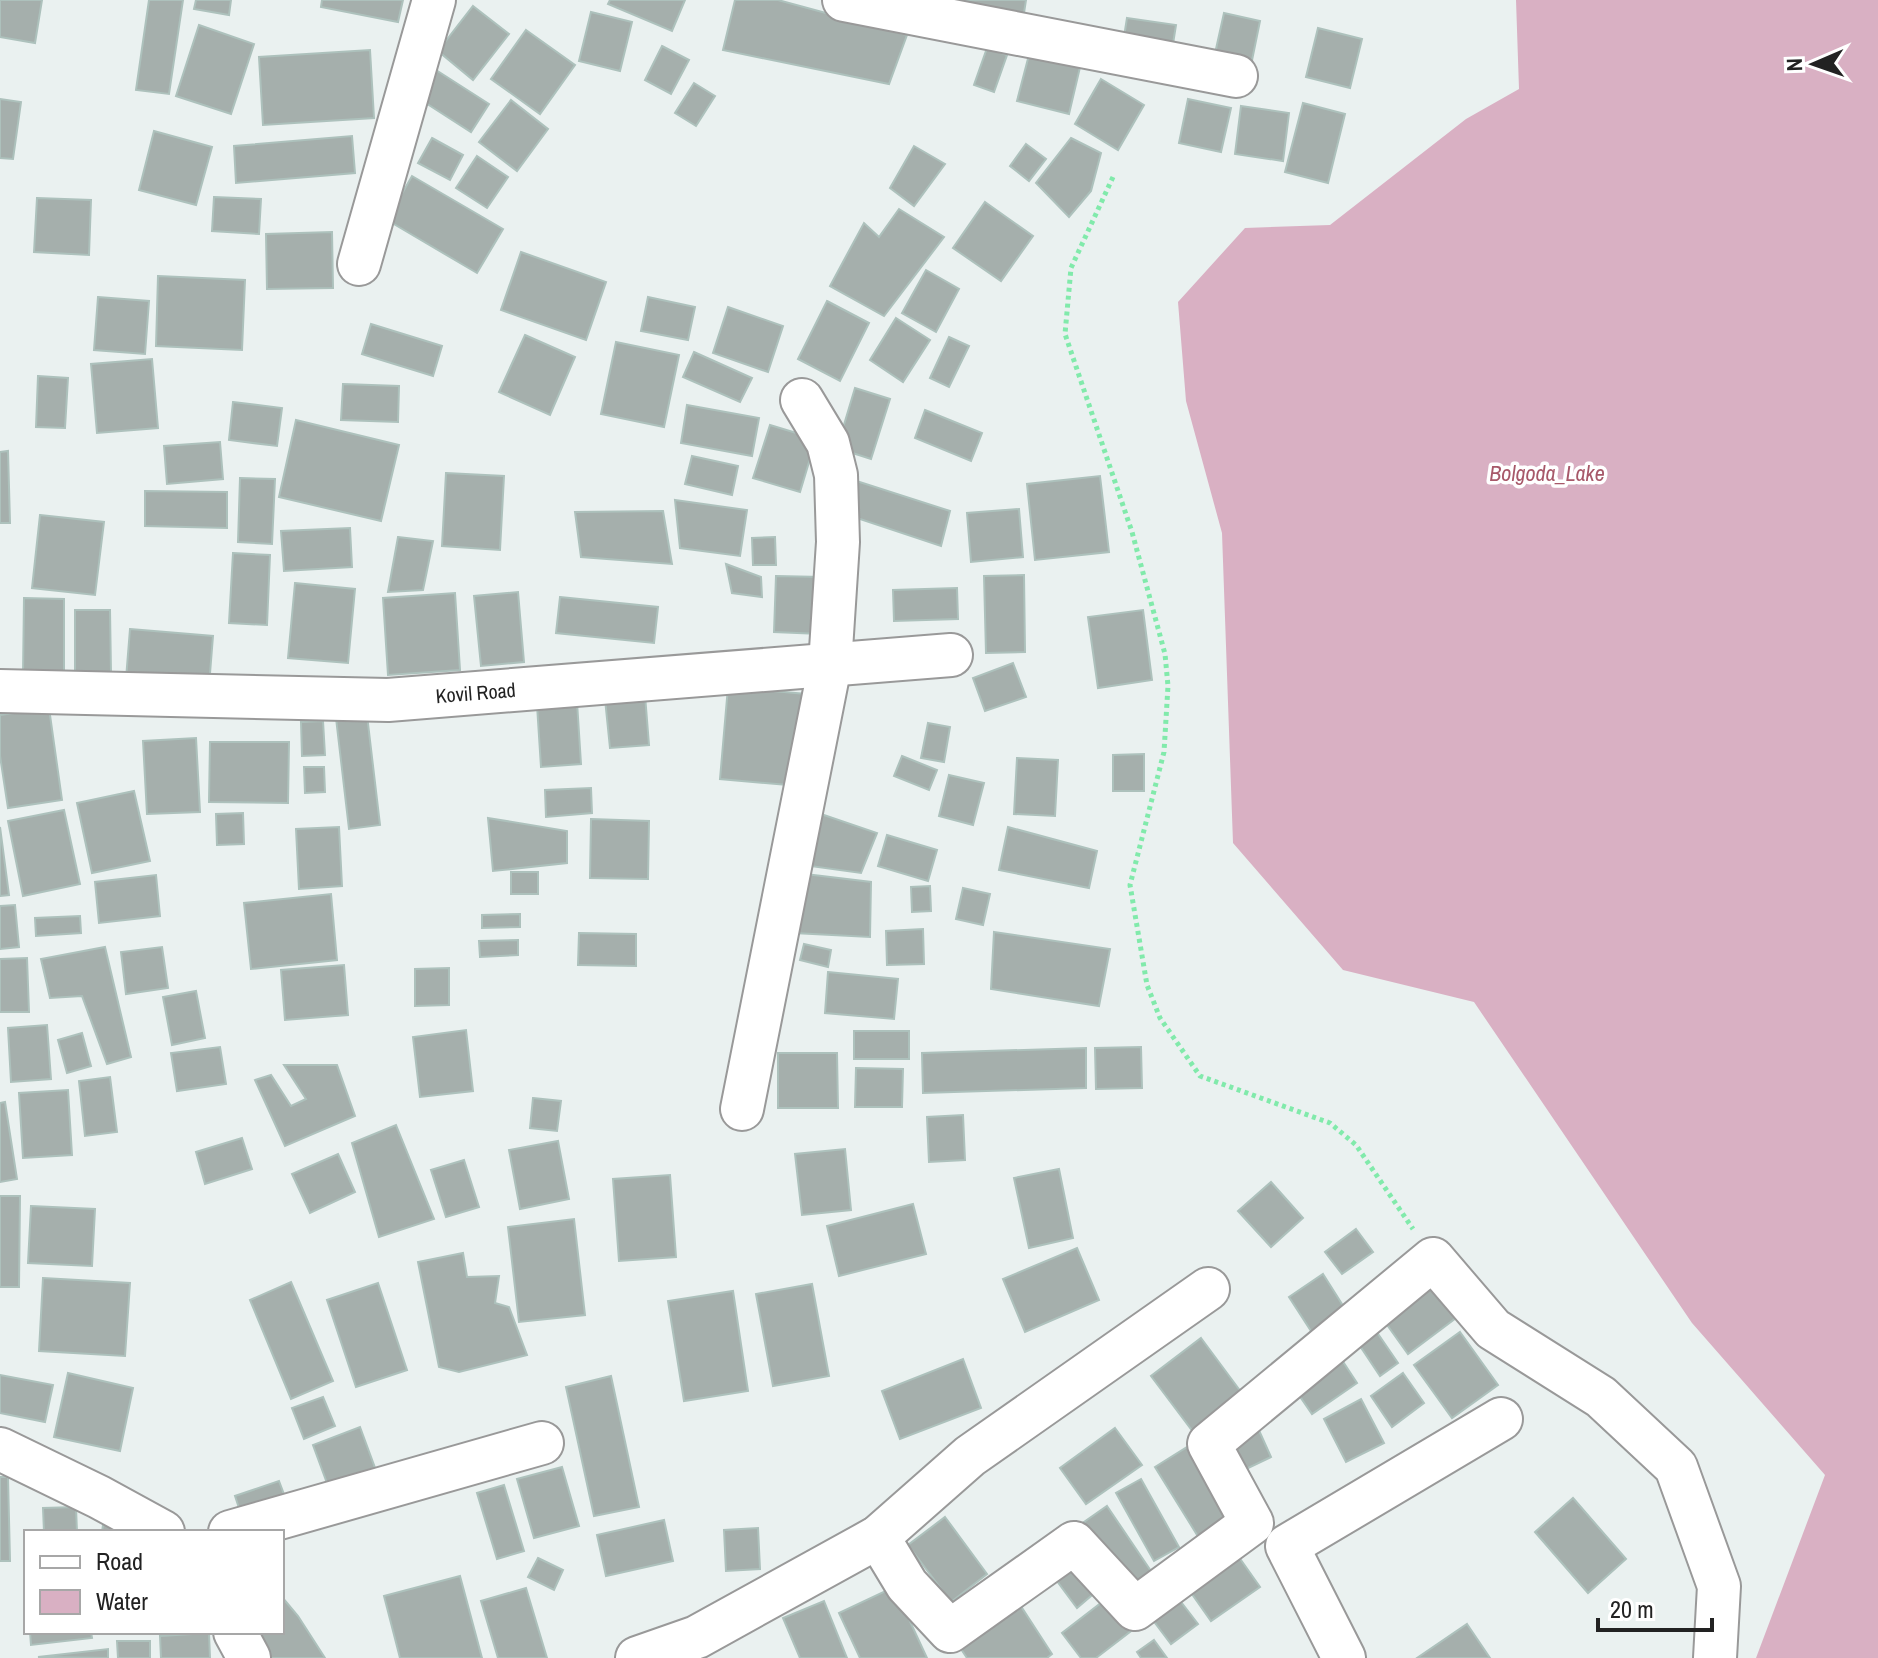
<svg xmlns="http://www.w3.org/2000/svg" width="1878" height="1658" font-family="'Archivo Narrow',sans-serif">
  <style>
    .water { fill: #d9b0c3 }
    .building { fill: #a5afac; stroke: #adc1bc; stroke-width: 2 }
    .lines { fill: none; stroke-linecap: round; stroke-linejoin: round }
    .street-casing { stroke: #999; stroke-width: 46 }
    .path { stroke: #81eaab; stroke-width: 5; stroke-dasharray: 4 4; stroke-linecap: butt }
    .street { stroke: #fff; stroke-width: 42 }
    .labels { text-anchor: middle; stroke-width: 7; stroke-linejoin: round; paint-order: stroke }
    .street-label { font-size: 20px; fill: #222; stroke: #fff }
    .water-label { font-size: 22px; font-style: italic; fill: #a75869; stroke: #fff }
  </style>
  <rect width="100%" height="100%" fill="#eaf1f0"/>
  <!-- water -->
  <polygon class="water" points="1516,0 1878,0 1878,1658 1756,1658 1825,1475 1692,1323 1474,1002 1343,970 1233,843 1222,533 1186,401 1178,302 1245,228 1330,225 1466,119 1519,89"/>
  <!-- building -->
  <g class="building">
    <polygon points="0,0 42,0 35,43 0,37"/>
    <polygon points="149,0 183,0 169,94 136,90"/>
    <polygon points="196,0 231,0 229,15 194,9"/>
    <polygon points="322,0 403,0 398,22 321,7"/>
    <polygon points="610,0 685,0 672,31 608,4"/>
    <polygon points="735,0 778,0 907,35 889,84 723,50"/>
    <polygon points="948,0 1026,0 1022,26"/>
    <polygon points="473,6 509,34 473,80 438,51"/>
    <polygon points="591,12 632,22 620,71 579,61"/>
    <polygon points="1224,13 1260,21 1249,75 1212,67"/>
    <polygon points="1127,18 1176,25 1172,50 1123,43"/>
    <polygon points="199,25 254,44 231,114 176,96"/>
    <polygon points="1318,28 1362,39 1350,88 1306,77"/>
    <polygon points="526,30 575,65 540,114 491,79"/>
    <polygon points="662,46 689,60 671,94 645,80"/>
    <polygon points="987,48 1007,55 994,92 974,85"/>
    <polygon points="370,50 374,118 263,125 259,57"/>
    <polygon points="1030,51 1081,63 1069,114 1017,101"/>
    <polygon points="436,70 489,104 471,132 418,98"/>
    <polygon points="1101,79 1144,105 1118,150 1075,124"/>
    <polygon points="694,83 715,96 696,126 675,113"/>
    <polygon points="0,99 21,102 13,159 0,158"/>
    <polygon points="1188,99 1231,108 1221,152 1179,143"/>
    <polygon points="511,100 548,129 517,171 479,142"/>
    <polygon points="1303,103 1345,114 1328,183 1285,172"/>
    <polygon points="1241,106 1289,113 1283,161 1235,154"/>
    <polygon points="154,131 212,147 196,205 139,190"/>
    <polygon points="352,136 355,173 236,183 234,146"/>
    <polygon points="432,138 463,155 450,180 418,163"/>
    <polygon points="1071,138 1101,153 1091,191 1069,217 1036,183"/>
    <polygon points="1026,144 1046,159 1029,181 1010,166"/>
    <polygon points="914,146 945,164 914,206 890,188"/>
    <polygon points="477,156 508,177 487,208 456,188"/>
    <polygon points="412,176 503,229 477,273 387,220"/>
    <polygon points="214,197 261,199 259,234 212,231"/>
    <polygon points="37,198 91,200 89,255 34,252"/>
    <polygon points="985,202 1033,236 1001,281 953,248"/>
    <polygon points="899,209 944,237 884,316 830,286 864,223 879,237"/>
    <polygon points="332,232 333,288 267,289 266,234"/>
    <polygon points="521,252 606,282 586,340 501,310"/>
    <polygon points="926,270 959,289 936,332 902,313"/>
    <polygon points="158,276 245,280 242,350 156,346"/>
    <polygon points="98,297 149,301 145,354 94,350"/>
    <polygon points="648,297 695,307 688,340 641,331"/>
    <polygon points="827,301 869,323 840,381 798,359"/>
    <polygon points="728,307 783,326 768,372 713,353"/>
    <polygon points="896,318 930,340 903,382 870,360"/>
    <polygon points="371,324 442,346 433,376 362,354"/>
    <polygon points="525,335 575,357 550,415 499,392"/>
    <polygon points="949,337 969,346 949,387 930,378"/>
    <polygon points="616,342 679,355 664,427 601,414"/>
    <polygon points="694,352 752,378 740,402 683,377"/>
    <polygon points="152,359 158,428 97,433 91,364"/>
    <polygon points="38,376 68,378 65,428 36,427"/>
    <polygon points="343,384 399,386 398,422 341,420"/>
    <polygon points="855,388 890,399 871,459 837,448"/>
    <polygon points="233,402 282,408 277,446 229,440"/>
    <polygon points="687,405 759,418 752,456 681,443"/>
    <polygon points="925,410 982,433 971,461 915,438"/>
    <polygon points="296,420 399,445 381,521 279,497"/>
    <polygon points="770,425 816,439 800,492 753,478"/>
    <polygon points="220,442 223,479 167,484 164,446"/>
    <polygon points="8,451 10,523 0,523 0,452"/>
    <polygon points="692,456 738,466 732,495 685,484"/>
    <polygon points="446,473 504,476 500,550 442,546"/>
    <polygon points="1100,476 1109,552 1035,560 1027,484"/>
    <polygon points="844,477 950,511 941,546 845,514"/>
    <polygon points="240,478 275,479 272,544 238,542"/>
    <polygon points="145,491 227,492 227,528 145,526"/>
    <polygon points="675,500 747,510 740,556 680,548"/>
    <polygon points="1019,509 1023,557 971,562 967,513"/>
    <polygon points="663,511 672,564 581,557 575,512"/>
    <polygon points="40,515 104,522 95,595 32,588"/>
    <polygon points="350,528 352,567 284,571 281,531"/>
    <polygon points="398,537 433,541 423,590 388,592"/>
    <polygon points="775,537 776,565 753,565 752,538"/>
    <polygon points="233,553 270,555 267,625 229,623"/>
    <polygon points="726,564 761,577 762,597 732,593"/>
    <polygon points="1024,575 1025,652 986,653 984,576"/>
    <polygon points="776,576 822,577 820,634 774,632"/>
    <polygon points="295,583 355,589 348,663 288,658"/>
    <polygon points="957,588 958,619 894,621 893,590"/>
    <polygon points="518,592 524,662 481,666 474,596"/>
    <polygon points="455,593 460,670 388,675 383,598"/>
    <polygon points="560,597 658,607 654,643 556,633"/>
    <polygon points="24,598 64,599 64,675 23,675"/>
    <polygon points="75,610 110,610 111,674 75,674"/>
    <polygon points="1143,610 1152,680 1098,688 1088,617"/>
    <polygon points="130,629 213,636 209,686 126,679"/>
    <polygon points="1013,663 1026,697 985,711 973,678"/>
    <polygon points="728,687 806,694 799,786 720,779"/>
    <polygon points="645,695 649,745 610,748 605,699"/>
    <polygon points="577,702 581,764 541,767 537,705"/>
    <polygon points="49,708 62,800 8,808 0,756 0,715"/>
    <polygon points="367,715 380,825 349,829 336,718"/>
    <polygon points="323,721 325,755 302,756 301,722"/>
    <polygon points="928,723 950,727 944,762 921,758"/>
    <polygon points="196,738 200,812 147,814 143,741"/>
    <polygon points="210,742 289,742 288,803 209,802"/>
    <polygon points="1144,754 1144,791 1113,791 1113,755"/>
    <polygon points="902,756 937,770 929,790 894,776"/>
    <polygon points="1017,758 1058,760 1055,816 1014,814"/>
    <polygon points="304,767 324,767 325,792 305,793"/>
    <polygon points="949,775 984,783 973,825 939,816"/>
    <polygon points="591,788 592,813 546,817 545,790"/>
    <polygon points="134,791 150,861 92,873 77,803"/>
    <polygon points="64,810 80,884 23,896 8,821"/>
    <polygon points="243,813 244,844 217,845 216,814"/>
    <polygon points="818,813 877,833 861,873 803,865"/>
    <polygon points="488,818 567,831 567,863 493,871"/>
    <polygon points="591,819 649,821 648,879 590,878"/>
    <polygon points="0,827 9,895 0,896"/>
    <polygon points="339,827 342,886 299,889 296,829"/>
    <polygon points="1008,827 1097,851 1089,888 999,870"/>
    <polygon points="887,835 937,850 928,881 878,866"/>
    <rect x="511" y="872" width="27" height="22"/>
    <polygon points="797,873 871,882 870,937 794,933"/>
    <polygon points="156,875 160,916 99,923 95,882"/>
    <polygon points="930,886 931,911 912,912 911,887"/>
    <polygon points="963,888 990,894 983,925 956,919"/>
    <polygon points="331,894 337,960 251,969 244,903"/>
    <polygon points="15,905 19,947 0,949 0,906"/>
    <polygon points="520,914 520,927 482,928 482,915"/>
    <polygon points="80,916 81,933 36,936 35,918"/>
    <polygon points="923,929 924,964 887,965 886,931"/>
    <polygon points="994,932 1110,949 1099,1006 991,989"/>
    <polygon points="579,933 636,934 636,966 578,965"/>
    <polygon points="518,940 518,955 480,957 479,941"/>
    <polygon points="804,944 831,950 828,967 800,960"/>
    <polygon points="105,947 131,1057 107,1064 82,996 50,998 41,959"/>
    <polygon points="162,947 168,988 126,994 121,952"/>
    <polygon points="27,958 29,1012 0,1012 0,959"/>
    <polygon points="344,965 348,1015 285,1020 281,970"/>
    <polygon points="449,968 449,1005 415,1006 415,969"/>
    <polygon points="828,972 898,979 894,1019 825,1013"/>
    <polygon points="196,991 205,1038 172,1045 163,997"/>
    <polygon points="47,1025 51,1079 11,1082 8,1028"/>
    <polygon points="466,1030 473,1091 420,1097 413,1037"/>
    <rect x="854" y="1031" width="55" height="28"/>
    <polygon points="82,1033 91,1066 67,1073 58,1040"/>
    <polygon points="220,1047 226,1084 177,1091 171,1053"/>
    <polygon points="1141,1047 1142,1088 1096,1089 1095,1048"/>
    <polygon points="1086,1048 1086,1088 923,1093 922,1053"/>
    <polygon points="778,1053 837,1053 838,1108 778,1108"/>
    <polygon points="284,1065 337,1065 355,1116 285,1146 255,1080 271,1075 291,1106 306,1099"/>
    <polygon points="856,1068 903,1069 902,1107 855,1107"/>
    <polygon points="110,1077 117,1132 85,1136 79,1081"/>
    <polygon points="68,1090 72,1155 23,1158 19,1093"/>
    <polygon points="533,1098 561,1101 557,1131 530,1128"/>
    <polygon points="5,1102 17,1179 0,1182 0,1103"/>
    <polygon points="963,1115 965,1160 929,1162 927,1117"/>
    <polygon points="396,1125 434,1219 379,1237 352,1143"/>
    <polygon points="242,1138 252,1169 205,1184 196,1152"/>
    <polygon points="558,1141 569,1199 520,1209 509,1150"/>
    <polygon points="845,1149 851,1210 802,1215 795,1154"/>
    <polygon points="338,1154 355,1192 310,1213 292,1174"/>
    <polygon points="464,1160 479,1207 446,1217 431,1170"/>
    <polygon points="1059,1169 1073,1238 1029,1248 1014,1178"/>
    <polygon points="670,1175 676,1257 619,1261 613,1179"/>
    <polygon points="1271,1182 1303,1218 1271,1247 1238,1211"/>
    <polygon points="0,1196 20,1196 19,1287 0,1287"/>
    <polygon points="913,1204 926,1254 839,1276 827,1226"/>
    <polygon points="31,1206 95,1209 92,1266 28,1263"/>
    <polygon points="574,1219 585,1315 519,1322 508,1227"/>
    <polygon points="1356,1229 1373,1252 1342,1274 1325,1252"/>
    <polygon points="1077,1248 1099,1300 1025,1332 1003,1279"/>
    <polygon points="463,1253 467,1277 499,1276 495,1303 509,1307 527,1355 459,1372 439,1367 418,1262"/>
    <polygon points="1323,1274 1347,1312 1313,1334 1289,1297"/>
    <polygon points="43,1278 130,1283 125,1356 39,1351"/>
    <polygon points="1428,1280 1456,1318 1408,1354 1380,1315"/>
    <polygon points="291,1282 333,1381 291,1399 250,1300"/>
    <polygon points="378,1283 407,1370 356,1387 327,1300"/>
    <polygon points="812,1284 829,1376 773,1386 756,1294"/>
    <polygon points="733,1291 748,1391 684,1401 668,1301"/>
    <polygon points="1374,1328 1398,1363 1380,1376 1356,1340"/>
    <polygon points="1460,1332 1498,1385 1452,1418 1414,1365"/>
    <polygon points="1201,1338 1244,1396 1194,1433 1151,1376"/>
    <polygon points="1336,1351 1357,1383 1312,1414 1290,1382"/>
    <polygon points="963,1359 981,1408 900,1439 882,1391"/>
    <polygon points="68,1373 133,1388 120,1451 54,1437"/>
    <polygon points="1403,1373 1424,1403 1392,1427 1371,1396"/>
    <polygon points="0,1375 53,1385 45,1422 0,1413"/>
    <polygon points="611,1376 639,1507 594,1516 566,1387"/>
    <polygon points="323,1397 335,1426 304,1439 292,1408"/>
    <polygon points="1361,1399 1384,1443 1346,1462 1324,1419"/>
    <polygon points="1257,1426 1271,1457 1240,1472 1226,1441"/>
    <polygon points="360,1427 378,1476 331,1494 313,1445"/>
    <polygon points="1115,1428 1142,1465 1086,1504 1060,1468"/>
    <polygon points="1192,1444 1236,1515 1199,1538 1155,1467"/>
    <polygon points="562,1467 579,1526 534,1538 517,1479"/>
    <polygon points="0,1477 8,1477 10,1561 0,1561"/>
    <polygon points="1141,1479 1179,1547 1154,1561 1116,1493"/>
    <polygon points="279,1481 288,1505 243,1520 235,1496"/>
    <polygon points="504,1485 524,1551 497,1559 477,1493"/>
    <polygon points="1573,1498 1626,1559 1588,1593 1535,1532"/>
    <polygon points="1107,1506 1159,1583 1135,1599 1084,1522"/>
    <polygon points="76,1507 77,1532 44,1532 43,1508"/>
    <polygon points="945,1517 987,1574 951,1602 908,1545"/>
    <polygon points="664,1520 673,1561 606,1576 597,1535"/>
    <polygon points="103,1525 142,1528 142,1532 102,1532"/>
    <polygon points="758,1528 760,1569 726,1571 724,1530"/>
    <polygon points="1072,1552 1098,1590 1077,1608 1048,1569"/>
    <polygon points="1236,1553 1260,1587 1211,1621 1187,1587"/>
    <polygon points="538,1558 563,1570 554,1590 528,1577"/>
    <polygon points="460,1576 482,1658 400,1658 384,1596"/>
    <polygon points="894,1587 927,1658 860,1658 839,1613"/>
    <polygon points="526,1588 547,1658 498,1658 481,1601"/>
    <polygon points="1110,1596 1135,1628 1096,1658 1081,1658 1062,1633"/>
    <polygon points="282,1597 298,1616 325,1658 270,1658 253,1640 250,1632 282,1632"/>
    <polygon points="1015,1597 1052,1654 1047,1658 967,1658 953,1637"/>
    <polygon points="1178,1598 1198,1624 1171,1644 1152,1619"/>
    <polygon points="824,1601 847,1658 800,1658 783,1618"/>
    <polygon points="1467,1624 1490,1658 1417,1658"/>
    <polygon points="30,1632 91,1632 92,1638 31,1645"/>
    <polygon points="209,1633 210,1658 161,1658 160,1636"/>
    <polygon points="1154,1640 1167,1658 1141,1658 1137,1652"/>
    <polygon points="117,1641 150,1641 150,1658 118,1658"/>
    <polygon points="108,1649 108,1658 38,1657"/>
  </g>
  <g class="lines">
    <!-- street casing -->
    <g class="street-casing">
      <g id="street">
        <polyline points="844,0 1236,76"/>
        <polyline points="359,264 434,0"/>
        <path id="s1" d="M0 691 388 700 951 655"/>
        <polyline points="742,1109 830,665 838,542 836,475 828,443 802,400"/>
        <polyline points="0,1449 99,1497 163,1532"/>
        <polyline points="230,1532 542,1443"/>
        <polyline points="878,1537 907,1585 950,1631 1074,1543 1135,1609 1252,1523 1209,1444 1433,1259 1493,1329 1601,1397 1676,1467 1719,1586 1715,1658"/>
        <polyline points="235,1632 249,1658"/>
        <polyline points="637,1658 697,1637 878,1537 970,1456 1208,1289"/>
        <polyline points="1344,1658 1287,1546 1501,1419"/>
      </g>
    </g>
    <!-- path -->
    <polyline class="path" points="1113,177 1071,268 1065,334 1132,532 1165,654 1168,686 1164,752 1130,885 1147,985 1160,1018 1200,1076 1330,1123 1356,1145 1413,1229"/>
    <!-- street -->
    <use href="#street" class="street"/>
  </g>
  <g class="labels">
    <!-- street labels -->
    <g class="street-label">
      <text dy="7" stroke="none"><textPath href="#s1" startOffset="476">Kovil Road</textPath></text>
    </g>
    <!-- water labels -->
    <g class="water-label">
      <text x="1547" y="481">Bolgoda_Lake</text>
    </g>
  </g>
  <!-- legend -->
  <rect x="24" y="1530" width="260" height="104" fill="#ffffff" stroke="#a7a7a7" stroke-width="2"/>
  <rect x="40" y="1556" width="40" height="12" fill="#ffffff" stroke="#a7a7a7" stroke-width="2"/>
  <text x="96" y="1570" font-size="24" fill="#222222">Road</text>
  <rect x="40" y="1590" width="40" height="24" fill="#d9b0c3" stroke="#a7a7a7" stroke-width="2"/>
  <text x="96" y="1610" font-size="24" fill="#222222">Water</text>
  <!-- north arrow -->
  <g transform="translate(1814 64) rotate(268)" stroke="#ffffff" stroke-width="6" paint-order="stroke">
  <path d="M0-6L14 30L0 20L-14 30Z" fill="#222222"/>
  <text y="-12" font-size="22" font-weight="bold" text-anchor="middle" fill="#222222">N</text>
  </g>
  <!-- scale -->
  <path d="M1598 1618v12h114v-12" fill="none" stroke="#222222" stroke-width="4"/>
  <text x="1610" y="1618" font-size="24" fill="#222222" stroke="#ffffff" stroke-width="6" paint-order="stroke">20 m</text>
</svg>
